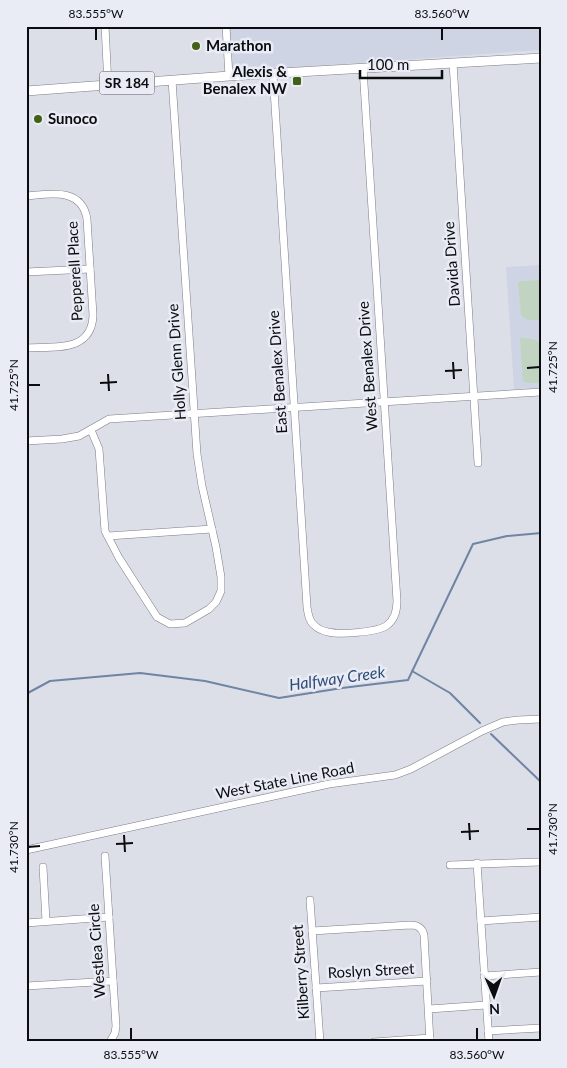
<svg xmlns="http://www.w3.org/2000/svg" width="567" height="1068" font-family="Lato,sans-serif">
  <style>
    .built { fill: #ced4e3 }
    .garden { fill: #c0d4c1 }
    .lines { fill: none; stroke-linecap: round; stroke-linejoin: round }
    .stream { stroke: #7084a4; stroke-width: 2 }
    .minor-casing { stroke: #7b7d85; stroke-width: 8 }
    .major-casing { stroke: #7b7d85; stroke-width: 10 }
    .minor { stroke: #fff; stroke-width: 7 }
    .major { stroke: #fff; stroke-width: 9 }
    .ticks { fill: none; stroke: #0b0c0f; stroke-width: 2 }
    .poi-dot { fill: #426114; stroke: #e9ecf5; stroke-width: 2 }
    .labels { text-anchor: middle; stroke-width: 5; stroke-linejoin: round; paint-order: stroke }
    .shield { fill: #e9ecf5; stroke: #4e4f54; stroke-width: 1 }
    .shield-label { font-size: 14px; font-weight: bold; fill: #0b0c0f }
    .poi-label { font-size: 15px; font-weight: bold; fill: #0b0c0f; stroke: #e9ecf5; text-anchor: start }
    .street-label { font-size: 15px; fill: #0b0c0f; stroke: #e9ecf5 }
    .water-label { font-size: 16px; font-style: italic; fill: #2e4b78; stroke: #e9ecf5 }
    .neatline { fill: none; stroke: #0b0c0f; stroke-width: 2 }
    .ticks-label { font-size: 12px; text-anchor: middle; fill: #0b0c0f }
  </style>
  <rect width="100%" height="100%" fill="#dcdfe7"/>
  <!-- built -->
  <g class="built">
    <polygon points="230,26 541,26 541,50 231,72"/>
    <polygon points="541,265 541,388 514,389 506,267"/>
  </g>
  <!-- garden -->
  <g class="garden">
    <polygon points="541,280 541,318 538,320 527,320 521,315 518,283 521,281"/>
    <polygon points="520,338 532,339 541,342 541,383 527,383 523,381"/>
  </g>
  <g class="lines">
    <!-- stream -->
    <g class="stream">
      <polyline points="412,671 450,693 480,723"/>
      <polyline points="26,694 50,681 140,673 205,681 279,698 342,688 408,680 473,544 507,536 541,533"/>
      <polyline points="491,734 541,782"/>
    </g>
    <!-- minor casing -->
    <g class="minor-casing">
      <g id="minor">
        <polyline points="105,26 108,85"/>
        <polyline points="226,26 229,76"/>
        <polyline points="453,63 478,463"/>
        <path d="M273 74 307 607C308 614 309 621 314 625 318 629 323 631 328 632 340 635 377 632 386 626 395 620 397 611 397 601L363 68"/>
        <path d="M26 196C50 194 82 187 87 219L93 315C92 353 54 346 26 348"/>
        <polyline points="26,272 90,269"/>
        <polyline points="91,430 99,449 105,531 119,558 157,617 170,624 185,623 209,609 216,602 221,591 221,577 216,547 202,486 197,454 172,80"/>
        <polyline points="26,441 62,439 79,436 109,419 541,392"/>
        <polyline points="108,536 212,529"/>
        <polyline points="26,850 329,784 395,775 411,769 482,731 503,722 518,720 541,719"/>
        <polyline points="105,856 116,1026 115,1033 110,1042"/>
        <polyline points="477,863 489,1042"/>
        <polyline points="450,865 541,862"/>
        <polyline points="43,867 46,921"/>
        <polyline points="310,900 320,1042"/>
        <polyline points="481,921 541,917"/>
        <polyline points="26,923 109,917"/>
        <path d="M312 931 410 925C417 925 422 927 424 935L430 1042"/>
        <polyline points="484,976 541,972"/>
        <polyline points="26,986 113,981"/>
        <polyline points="316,988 427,981"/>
        <polyline points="429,1009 486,1005"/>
        <polyline points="488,1031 541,1028"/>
        <polyline points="374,1042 430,1038"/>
      </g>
    </g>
    <!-- major casing -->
    <g class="major-casing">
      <polyline id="major" points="26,91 229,76 541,58"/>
    </g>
    <!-- minor -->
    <use href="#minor" class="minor"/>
    <!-- major -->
    <use href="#major" class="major"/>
  </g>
  <!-- ticks -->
  <path class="ticks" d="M96 28V40M442 28V40M453 362 454 379M527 368 540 367M445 371 462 370M108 374 109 391M100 383 117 382M28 385H40M469 823 470 840M527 829H540M461 832 479 831M124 835 125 852M116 844 133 843M28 847 40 846M131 1028V1040M477 1028V1040"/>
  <!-- markers -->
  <g class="poi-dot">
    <circle cx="196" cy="46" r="5"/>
    <rect x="292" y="76" width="10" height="10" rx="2.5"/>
    <circle cx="38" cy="119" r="5"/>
  </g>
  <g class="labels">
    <!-- shield labels -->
    <rect class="shield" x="99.5" y="71.5" width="55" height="23" rx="4"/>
    <g class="shield-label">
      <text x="127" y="88">SR 184</text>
    </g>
    <!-- poi labels -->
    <g class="poi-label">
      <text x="206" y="51">Marathon</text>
      <text x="287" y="77" text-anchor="end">Alexis &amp;<tspan x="287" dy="17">Benalex NW</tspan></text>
      <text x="48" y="124">Sunoco</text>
    </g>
    <!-- street labels -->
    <g class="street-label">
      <text transform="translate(452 264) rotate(-94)" y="5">Davida Drive</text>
      <text transform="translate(75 271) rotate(-93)" y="5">Pepperell Place</text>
      <text transform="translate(177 362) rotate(-94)" y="5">Holly Glenn Drive</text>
      <text transform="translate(368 366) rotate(-94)" y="5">West Benalex Drive</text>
      <text transform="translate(278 372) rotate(-94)" y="5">East Benalex Drive</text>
      <text transform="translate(285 781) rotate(-11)" y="5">West State Line Road</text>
      <text transform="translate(97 951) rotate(-94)" y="5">Westlea Circle</text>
      <text transform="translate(371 971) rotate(-3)" y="5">Roslyn Street</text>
      <text transform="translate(301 972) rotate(-94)" y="5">Kilberry Street</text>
    </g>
    <!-- water labels -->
    <g class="water-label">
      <text transform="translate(337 678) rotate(-8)" y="6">Halfway Creek</text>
    </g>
  </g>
  <!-- border -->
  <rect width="567" height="1068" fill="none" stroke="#e9ecf5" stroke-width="55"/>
  <!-- north arrow -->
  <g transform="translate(494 996) rotate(178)" stroke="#e9ecf5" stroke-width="4" paint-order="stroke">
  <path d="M0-4L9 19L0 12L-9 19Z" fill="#0b0c0f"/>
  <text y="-8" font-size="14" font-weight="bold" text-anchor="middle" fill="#0b0c0f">N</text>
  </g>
  <!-- scale -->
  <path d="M360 70v8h82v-8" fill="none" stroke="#0b0c0f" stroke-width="2.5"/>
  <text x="367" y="70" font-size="15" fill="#0b0c0f" stroke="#e9ecf5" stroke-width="4" paint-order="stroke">100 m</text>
  <rect x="28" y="28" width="512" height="1012" class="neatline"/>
  <g class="ticks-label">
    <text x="96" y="18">83.555°W</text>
    <text x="442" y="18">83.560°W</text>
    <text transform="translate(553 367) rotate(-90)" y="4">41.725°N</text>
    <text transform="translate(14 385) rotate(-90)" y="4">41.725°N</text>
    <text transform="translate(553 829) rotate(-90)" y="4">41.730°N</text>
    <text transform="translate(14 847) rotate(-90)" y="4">41.730°N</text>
    <text x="131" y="1059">83.555°W</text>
    <text x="477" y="1059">83.560°W</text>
  </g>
</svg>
